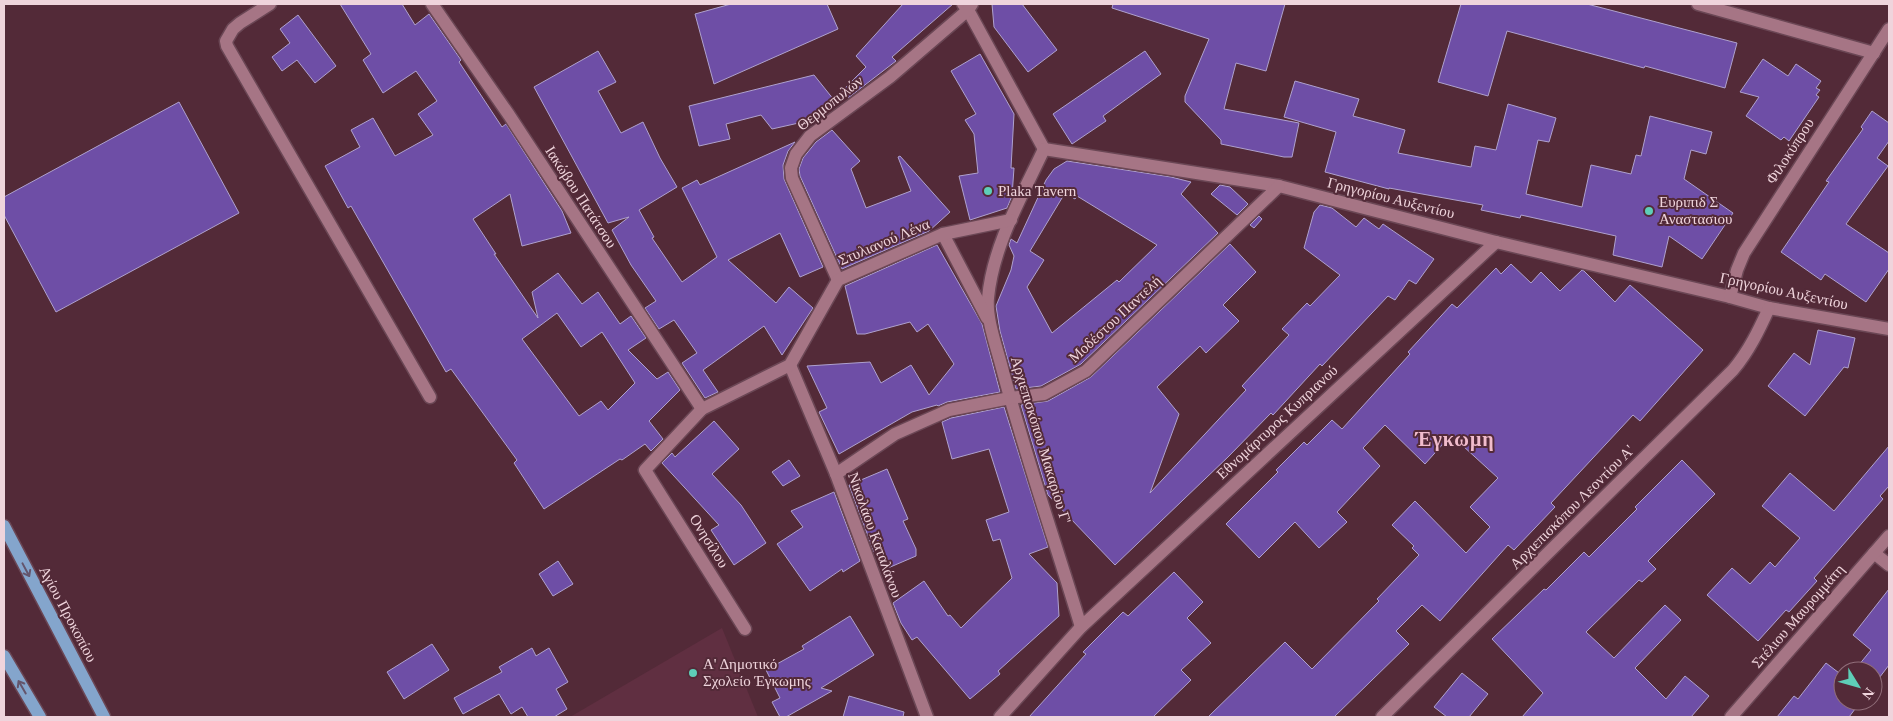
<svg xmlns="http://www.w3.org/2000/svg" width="1893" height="721" font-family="Georgia,serif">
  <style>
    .built { fill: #602f41 }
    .building { fill: #6e4ea6; stroke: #afa1ce; fill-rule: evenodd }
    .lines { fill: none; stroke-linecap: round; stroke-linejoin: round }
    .minor-casing { stroke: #6b4755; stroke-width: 15 }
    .major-casing { stroke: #6b4755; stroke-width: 15 }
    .minor { stroke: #a67585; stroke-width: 12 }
    .major { stroke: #84a5cc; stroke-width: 12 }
    .oneway { stroke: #64556c }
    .poi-dot { fill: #5eceb8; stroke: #532a38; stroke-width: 2 }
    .labels { text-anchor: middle; stroke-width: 4; stroke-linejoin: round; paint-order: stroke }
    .street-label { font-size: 15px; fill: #efd4dc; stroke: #532a38 }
    .poi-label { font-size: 15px; fill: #efd4dc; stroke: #532a38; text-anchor: start }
    .district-label { font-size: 20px; font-weight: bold; letter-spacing: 1px; fill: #f1bccc; stroke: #532a38 }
  </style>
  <rect width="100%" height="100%" fill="#532a38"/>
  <!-- built -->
  <polygon class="built" points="722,628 758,717 570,717"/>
  <!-- building -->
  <g class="building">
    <path d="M340 4H402L415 25 429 14 461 60 459 62 502 127 506 124 562 211 571 233 522 246 510 194 473 219 496 254H494L538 318 532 292 558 273 582 304 598 292 620 324 631 316 646 338 628 350 657 379 668 372 680 390 649 421 663 439 651 451 645 444 622 460 620 459 544 509 514 463 517 460 451 369 446 372 351 206 348 208 325 166 360 147 351 130 373 118 395 156 433 135 418 114 437 101 416 71 383 93 363 60 371 54ZM557 313 581 347 602 332 635 383 608 410 601 401 579 416 522 339Z"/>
    <polygon points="731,4 827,4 838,29 714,84 695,14"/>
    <polygon points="903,4 953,4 892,57 896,61 848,98 842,91 866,67 856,56"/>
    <polygon points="992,4 1022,4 1057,50 1028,72 994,27"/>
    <polygon points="1113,4 1285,4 1266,71 1236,63 1224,109 1299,123 1292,157 1284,157 1221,144 1221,140 1185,102 1185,96 1209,39 1112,8"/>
    <polygon points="1461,4 1587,4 1737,43 1725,88 1645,66 1644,68 1507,31 1488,96 1438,82"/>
    <polygon points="298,15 336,66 315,83 297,60 282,71 272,57 290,43 280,29"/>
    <polygon points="598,51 616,82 598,91 621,133 643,122 660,158 677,187 639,210 654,237 652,238 682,282 717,257 682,188 697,180 700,185 795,142 788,151 783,165 784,179 823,267 800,277 780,233 728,260 776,303 789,287 813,308 782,355 764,326 703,370 718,392 705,398 682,363 697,353 674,320 659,329 645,308 656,301 631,265 612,230 629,217 608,223 534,87"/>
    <polygon points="1145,51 1161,74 1103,116 1106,121 1072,144 1053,114"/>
    <polygon points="980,54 1014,114 1011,168 1014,168 1012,196 1007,208 970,220 959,176 978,173 974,134 965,120 976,114 951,71"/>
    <polygon points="1763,59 1788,76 1796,64 1821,81 1816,88 1820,90 1816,95 1819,97 1789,141 1784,137 1781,140 1746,116 1759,97 1740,92"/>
    <polygon points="814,75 834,100 817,113 821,118 772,129 761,115 726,124 730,139 699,146 689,106"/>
    <polygon points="1295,81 1359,99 1353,116 1405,130 1398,153 1471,167 1475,146 1496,150 1508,104 1556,118 1549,142 1538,140 1526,194 1582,207 1591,165 1631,174 1636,155 1641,156 1650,116 1712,132 1706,154 1691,150 1684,179 1733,213 1702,259 1669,236 1662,267 1613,255 1616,236 1521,215 1520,218 1481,210 1483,205 1389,188 1389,189 1325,172 1336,132 1284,117"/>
    <polygon points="179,102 239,213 56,312 4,215 4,197"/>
    <polygon points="1872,111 1889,123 1889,141 1877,158 1888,166 1846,224 1889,253 1889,269 1866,302 1825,274 1821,280 1781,252 1829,182 1826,181 1863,129 1861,127"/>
    <polygon points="832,130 860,161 851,169 866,208 911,191 898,157 900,156 950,212 929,231 842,269 800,176 799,169 803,158 816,142"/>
    <path d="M1067 161 1171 177 1191 182 1181 194 1218 233 1081 364 1041 386 1016 389 1000 331 996 306 1011 270 1014 256 1009 245 1011 239 1017 243 1046 180 1054 169ZM1065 193 1075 199 1077 196 1157 245 1119 282 1117 280 1052 333 1027 287 1044 260 1030 251Z"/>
    <polygon points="1220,185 1230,187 1248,204 1237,215 1211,194"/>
    <polygon points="1320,205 1332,208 1356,227 1364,218 1379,229 1383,224 1434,259 1416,284 1409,280 1395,300 1388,296 1322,366 1320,364 1273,415 1271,413 1228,457 1115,565 1048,495 1021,405 1048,401 1091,377 1230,244 1256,272 1223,305 1239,321 1206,353 1200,346 1157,387 1179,414 1150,493 1246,390 1242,386 1289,335 1282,329 1307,303 1310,306 1340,275 1304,248 1314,212"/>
    <polygon points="1259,216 1262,219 1254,228 1250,225"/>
    <polygon points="937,245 982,324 1000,392 947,402 938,406 937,405 912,412 839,454 819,412 827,408 807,366 870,362 881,383 911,365 929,395 954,364 928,324 917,332 910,322 865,334 857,334 845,286"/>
    <polygon points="1511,264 1531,283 1541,272 1560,291 1582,270 1584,271 1615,302 1630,285 1703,350 1640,421 1633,415 1551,503 1555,507 1514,550 1508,545 1440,621 1422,605 1396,631 1409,644 1334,717 1208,717 1285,642 1312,669 1379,601 1377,599 1419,555 1412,548 1414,546 1392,525 1415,501 1466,553 1490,527 1470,507 1498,478 1451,435 1425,464 1385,425 1363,448 1380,466 1337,512 1347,522 1319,548 1295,522 1259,558 1226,524 1278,472 1276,470 1304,442 1307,445 1332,420 1342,429 1410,354 1408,352 1452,304 1457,308 1496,268 1501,274"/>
    <polygon points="1818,330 1855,338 1848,368 1844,367 1805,416 1768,386 1794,353 1810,365"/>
    <polygon points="1004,407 1048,547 1029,554 1057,583 1059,616 998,671 1000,674 970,699 917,637 912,640 901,623 893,603 924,581 948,616 950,615 961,628 1012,578 1000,539 993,541 986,520 1009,512 989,449 952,459 942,422 951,418"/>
    <polygon points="714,421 739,449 712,474 741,505 766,543 734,565 711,530 719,525 662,463 672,453 675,457"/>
    <polygon points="1889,446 1889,486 1880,496 1883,499 1814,578 1817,581 1789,612 1786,610 1758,641 1707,595 1732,568 1750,584 1770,562 1775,567 1800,538 1762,506 1790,473 1834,511"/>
    <polygon points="789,460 800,476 783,486 772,472"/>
    <polygon points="1682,460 1715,494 1648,561 1656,569 1642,582 1639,580 1586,632 1614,658 1665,605 1681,620 1635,668 1666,699 1685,676 1709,696 1691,717 1522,717 1543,693 1492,639 1544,589 1546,590 1584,552 1589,557 1637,509 1635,507"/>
    <polygon points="887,469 908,519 903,521 916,549 916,556 888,568 879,548 874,552 849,485"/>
    <polygon points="834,492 860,561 843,572 842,569 810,591 777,544 803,527 791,511"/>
    <polygon points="558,561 573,584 553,596 539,574"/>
    <polygon points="1174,572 1203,602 1187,618 1211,643 1181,670 1191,680 1153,717 1029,717 1086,654 1083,652 1123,612 1128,616"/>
    <polygon points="1889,589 1889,665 1873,686 1873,671 1854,671 1871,650 1853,635"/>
    <polygon points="850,616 874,655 821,688 832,691 786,717 780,717 772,702 780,698 766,670 804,649 802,646"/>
    <polygon points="432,644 449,670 404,699 387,672"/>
    <polygon points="532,648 536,656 549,648 568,682 556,689 567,709 554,717 528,717 522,707 511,714 499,694 463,714 454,698 502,672 499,667"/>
    <polygon points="1826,663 1843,676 1843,701 1861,701 1849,717 1777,717 1794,696 1798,699"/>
    <polygon points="1462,673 1488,694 1469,717 1447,717 1434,707"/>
    <polygon points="849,696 904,712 903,717 843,717"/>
  </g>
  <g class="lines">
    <!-- minor casing -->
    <g class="minor-casing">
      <g id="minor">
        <polyline points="270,4 240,23 233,29 226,41 227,46 430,397"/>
        <polyline points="432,4 509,115 702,409"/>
        <polyline points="963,4 968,10 1044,149"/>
        <polyline points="1698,4 1874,53"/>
        <polyline points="1044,149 1279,186 1496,242 1730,297 1769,308 1889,329"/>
        <path d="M1044 149C1022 196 993 245 988 298 986 319 997 348 1002 368 1025 455 1055 541 1081 627"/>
        <polyline points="943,234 987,318"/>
        <polyline points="838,280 792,178 791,168 796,154 810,136 890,77 968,10 972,4"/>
        <polyline points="1730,297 1737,270 1744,253 1889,29"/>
        <polyline points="790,365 836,474 927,717"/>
        <polyline points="836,474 895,434 949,410 1010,398 1044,394 1086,371 1279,186"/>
        <polyline points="1874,553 1889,565"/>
        <polyline points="745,629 645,470 702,409 790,365 838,280 943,234 1011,220"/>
        <polyline points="1000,717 1081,627 1496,242"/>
        <path d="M1382 717 1733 370C1749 351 1759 330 1769 308"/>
        <polyline points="1731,717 1889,536"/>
      </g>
    </g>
    <!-- major casing -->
    <g class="major-casing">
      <g id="major">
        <polyline points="4,526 104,717"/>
        <polyline points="4,656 40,717"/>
      </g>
    </g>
    <!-- minor -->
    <use href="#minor" class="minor"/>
    <!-- major -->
    <use href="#major" class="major"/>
  </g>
  <!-- one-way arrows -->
  <defs><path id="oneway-shaft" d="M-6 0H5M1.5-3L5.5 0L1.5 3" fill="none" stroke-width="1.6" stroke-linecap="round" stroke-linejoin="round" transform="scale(1.25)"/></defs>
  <g class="oneway">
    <use href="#oneway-shaft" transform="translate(26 570) rotate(62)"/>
    <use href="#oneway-shaft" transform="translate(22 687) rotate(-120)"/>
  </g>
  <!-- markers -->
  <g class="poi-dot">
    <circle cx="988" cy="191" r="5"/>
    <circle cx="1649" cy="211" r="5"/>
    <circle cx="693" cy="673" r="5"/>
  </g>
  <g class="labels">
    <!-- street labels -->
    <g class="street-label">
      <text transform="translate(830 103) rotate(-38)" y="5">Θερμοπυλών</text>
      <text transform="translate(1790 151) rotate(-57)" y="5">Φιλοκύπρου</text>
      <text transform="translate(581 197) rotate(57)" y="5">Ιακώβου Πατάτσου</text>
      <text transform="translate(1391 198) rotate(14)" y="5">Γρηγορίου Αυξεντίου</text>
      <text transform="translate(884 242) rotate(-23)" y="5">Στυλιανού Λένα</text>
      <text transform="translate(1784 291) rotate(12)" y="5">Γρηγορίου Αυξεντίου</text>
      <text transform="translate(1115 319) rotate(-43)" y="5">Μοδέστου Παντελή</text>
      <text transform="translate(1277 422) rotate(-43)" y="5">Εθνομάρτυρος Κυπριανού</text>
      <text transform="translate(1041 440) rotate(73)" y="5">Αρχιεπισκόπου Μακαρίου Γ'</text>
      <text transform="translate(1572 507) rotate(-45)" y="5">Αρχιεπισκόπου Λεοντίου Α'</text>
      <text transform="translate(875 535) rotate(70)" y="5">Νικολάου Καταλάνου</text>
      <text transform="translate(709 541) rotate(58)" y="5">Ονησίλου</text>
      <text transform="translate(68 614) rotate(62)" y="5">Αγίου Προκοπίου</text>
      <text transform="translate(1798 616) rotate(-49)" y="5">Στέλιου Μαυρομμάτη</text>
    </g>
    <!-- poi labels -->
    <g class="poi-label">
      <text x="998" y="196">Plaka Tavern</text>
      <text x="1659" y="207">Ευριπιδ Σ<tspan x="1659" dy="17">Αναστασιου</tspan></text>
      <text x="703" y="669">Α' Δημοτικό<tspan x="703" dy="17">Σχολείο Έγκωμης</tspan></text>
    </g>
    <!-- district labels -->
    <g class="district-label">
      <text x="1455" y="446">Έγκωμη</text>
    </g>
  </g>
  <!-- border -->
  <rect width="1893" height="721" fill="none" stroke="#efd4dc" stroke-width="10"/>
  <!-- north arrow -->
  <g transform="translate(1858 686) rotate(127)"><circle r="24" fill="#532a38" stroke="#916e7a"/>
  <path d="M0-4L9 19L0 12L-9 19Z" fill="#5eceb8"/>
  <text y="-8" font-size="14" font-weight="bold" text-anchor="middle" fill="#efd4dc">N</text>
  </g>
</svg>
